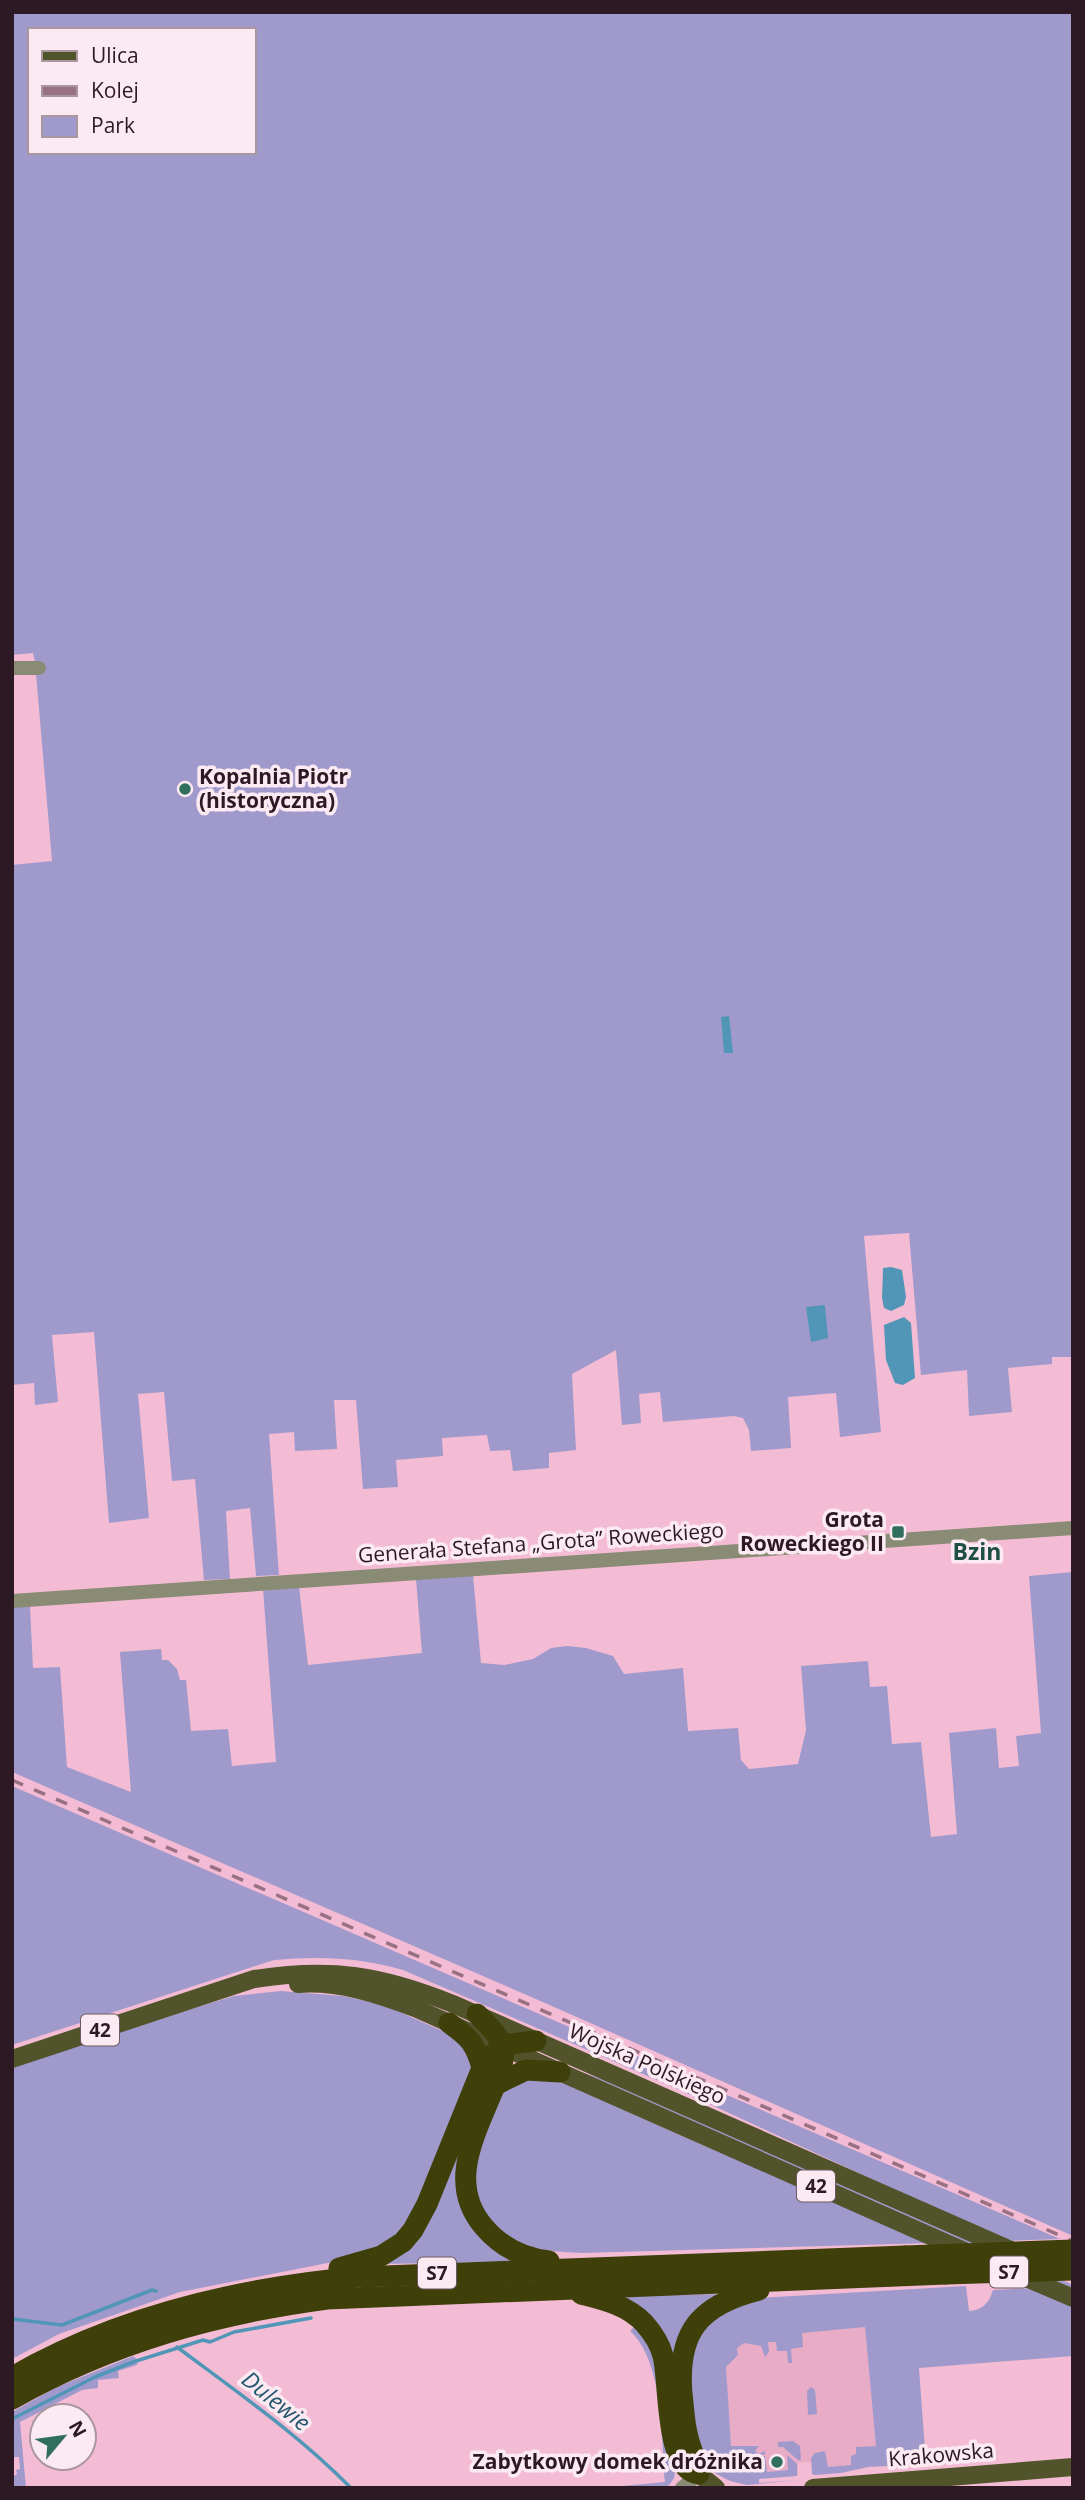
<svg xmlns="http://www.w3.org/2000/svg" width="1085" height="2500" font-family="'Open Sans',sans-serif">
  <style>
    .built { fill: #e9acc7 }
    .green { fill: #a09acc; fill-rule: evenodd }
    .water { fill: #5196b6 }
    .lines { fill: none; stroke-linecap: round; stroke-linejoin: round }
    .stream { stroke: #5196b6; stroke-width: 3.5 }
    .minor { stroke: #898b75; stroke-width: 14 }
    .major { stroke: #51532a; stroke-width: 18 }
    .highway { stroke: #3e3f09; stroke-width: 21 }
    .rail { stroke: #987182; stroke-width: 3.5; stroke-dasharray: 12 12; stroke-linecap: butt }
    .highway-bridge { stroke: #3e3f09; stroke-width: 21 }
    .poi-dot { fill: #306f5c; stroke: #fbeaf1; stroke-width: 2.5 }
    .labels { text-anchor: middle; stroke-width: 7; stroke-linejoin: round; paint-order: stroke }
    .shield { fill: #fbeaf1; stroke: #6b5861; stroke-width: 2 }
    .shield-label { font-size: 19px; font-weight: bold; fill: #2d1923 }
    .poi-label { font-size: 21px; font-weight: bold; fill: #2d1923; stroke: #fbeaf1; text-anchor: end }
    .street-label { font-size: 21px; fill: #2d1923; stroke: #fbeaf1 }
    .neighbourhood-label { font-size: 23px; font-weight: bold; fill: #1e5041; stroke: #fbeaf1 }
    .water-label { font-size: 23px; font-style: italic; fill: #20566e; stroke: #fbeaf1 }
  </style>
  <rect width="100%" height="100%" fill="#f4bcd4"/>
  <!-- built -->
  <polygon class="built" points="872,2320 884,2462 820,2468 811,2462 798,2463 798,2475 756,2478 724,2449 716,2334"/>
  <!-- green -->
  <g class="green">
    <path d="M12 12H1073V1357H1052V1364L1008 1368 1012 1412 969 1416 967 1370 921 1375 909 1233 864 1236 881 1432 840 1437 836 1393 788 1397 791 1448 751 1451 749 1430 743 1418 734 1416 663 1422 660 1392 639 1394 641 1423 622 1425 616 1350 572 1374 576 1450 549 1453V1468L513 1471 510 1450 490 1451 487 1435 442 1438 443 1456 396 1460 398 1487 363 1489 356 1400H334L337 1449 295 1451 294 1432 269 1434 279 1575 256 1576 250 1508 226 1511 230 1579 204 1580 195 1479 172 1481 164 1392 138 1394 149 1518 109 1523 94 1332 52 1335 58 1402 35 1405 34 1383 12 1385V865L52 861 35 662 33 653 12 655ZM30 30H254V152H30Z"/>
    <polygon points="1073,1572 1073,2236 529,1996 12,1772 12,1607 30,1606 33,1668 60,1667 67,1767 131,1792 120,1652 161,1649 162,1660 168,1660 177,1669 180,1680 186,1680 191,1731 228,1729 232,1766 276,1762 263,1589 299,1586 308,1665 422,1653 416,1579 473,1575 481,1663 504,1665 533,1659 551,1648 567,1646 586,1648 613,1656 624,1674 683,1668 688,1731 738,1728 741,1760 749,1769 798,1764 806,1730 801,1666 868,1661 870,1687 887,1686 892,1744 921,1742 931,1837 957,1834 949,1733 996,1728 999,1768 1019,1766 1016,1736 1041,1733 1029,1576"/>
    <path d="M12 1786 1060 2239 1005 2241 673 2087 403 1970C359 1957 318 1956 274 1960L12 2045Z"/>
    <polygon points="281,1991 343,1996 384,2005 454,2036 476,2062 416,2214 391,2243 348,2259 180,2292 59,2334 12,2359 12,2063 234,1996"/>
    <polygon points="493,2065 456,2171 515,2262 379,2264 393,2258"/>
    <polygon points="584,2073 608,2081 1073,2285 1073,2291"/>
    <path d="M543 2078 566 2084 700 2144 932 2243 582 2253C555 2251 527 2252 505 2235 458 2200 470 2168 490 2121 495 2112 499 2094 507 2088 516 2080 531 2080 543 2078Z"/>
    <path d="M966 2286 969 2311C983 2310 989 2303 993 2290L1035 2288 1073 2305V2356L919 2368 926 2464 868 2467 841 2473 815 2475 812 2474 811 2458 815 2453 825 2451 828 2467 851 2465V2456L856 2454V2447L876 2446 865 2327 802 2333 803 2347 791 2349 792 2363H788L787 2351H777L776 2342H768L769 2352 765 2357 761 2346 744 2343 737 2348 738 2355 726 2367 731 2446H759L755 2451 759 2454 765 2451V2454L756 2458 751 2457 749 2463 754 2465 757 2460 765 2456 767 2472 788 2470 787 2455 797 2464V2476L759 2479V2483L800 2480 747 2485 730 2481 711 2471 703 2462 694 2442 690 2352 702 2330 719 2315 756 2298Z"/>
    <polygon points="725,2294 670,2364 611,2296"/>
    <path d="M636 2325 652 2346 675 2472 674 2478 667 2488H622V2486L665 2482C661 2438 664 2362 630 2331Z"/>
    <polygon points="133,2356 138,2360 137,2365 118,2371 119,2378 98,2380 98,2388 82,2390 20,2422 26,2488 12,2488 12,2477 17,2474 16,2470 20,2469 19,2457 12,2457 12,2412 57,2387"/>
    <polygon points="811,2387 815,2390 817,2414 808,2415 807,2391"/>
    <polygon points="793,2441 800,2446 801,2460 798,2460 783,2447 778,2447 778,2442"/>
  </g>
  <!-- water -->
  <g class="water">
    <polygon points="729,1016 733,1053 724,1053 721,1017"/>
    <polygon points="891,1267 902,1270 906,1297 904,1305 891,1311 884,1308 882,1298 883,1268"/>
    <polygon points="823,1305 825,1306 828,1338 811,1342 806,1307"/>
    <polygon points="904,1317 911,1323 915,1378 903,1385 895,1383 886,1360 884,1325"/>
  </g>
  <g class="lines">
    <!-- stream -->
    <g class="stream">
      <polyline points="12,2319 62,2325 152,2290 156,2291"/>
      <path d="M177 2347C237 2392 298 2434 351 2488"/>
      <polyline points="12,2419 95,2377 133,2362 203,2340 210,2342 234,2332 311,2318"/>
    </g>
    <!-- minor -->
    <g class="minor">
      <polyline points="12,668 39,668"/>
      <polyline points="12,1601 1073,1528"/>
      <polyline points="682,2488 699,2474"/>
    </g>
    <!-- major -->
    <g class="major">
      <path d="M298 1984C339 1981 378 1994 415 2008L971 2254"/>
      <path d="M12 2059 254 1979C332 1967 381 1975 453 2004L1013 2251"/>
      <polyline points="1012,2272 1073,2298"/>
      <polyline points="699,2474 716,2488"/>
      <polyline points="813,2488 1073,2467"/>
    </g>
    <!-- highway -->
    <g class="highway">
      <path d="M477 2014C490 2027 505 2039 503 2059 502 2071 496 2084 491 2095 473 2139 448 2185 484 2227 501 2247 523 2258 549 2261"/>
      <path d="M449 2023C469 2037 476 2044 482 2068"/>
      <polyline points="495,2085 526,2070 560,2072"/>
      <polyline points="339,2268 381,2256 403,2242 413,2230 427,2204 482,2068 501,2045 536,2041"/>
      <path d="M581 2294C604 2300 627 2305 644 2323 652 2332 660 2344 663 2356 670 2382 664 2471 699 2474 697 2461 691 2450 688 2437 684 2423 684 2409 682 2394 677 2332 699 2305 759 2290"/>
      <path d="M12 2377C118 2316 237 2288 358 2277L905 2256"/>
      <path d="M12 2399C111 2343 215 2314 327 2299L946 2274"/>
    </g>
    <!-- rail -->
    <polyline class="rail" points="12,1780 1073,2241"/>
    <!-- highway-bridge -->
    <g class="highway-bridge">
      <polyline points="905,2256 1073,2250"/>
      <polyline points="946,2274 1073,2270"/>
    </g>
  </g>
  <!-- markers -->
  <g class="poi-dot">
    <circle cx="185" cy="789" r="7"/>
    <rect x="891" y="1525" width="14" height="14" rx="3.5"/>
    <circle cx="777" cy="2462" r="7"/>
  </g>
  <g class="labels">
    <!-- shield labels -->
    <g class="shield">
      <rect x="81" y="2014.5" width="38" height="31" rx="5"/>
      <rect x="797" y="2170.5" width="38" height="31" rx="5"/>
      <rect x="990" y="2256.5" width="38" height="31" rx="5"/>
      <rect x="418" y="2257.5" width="38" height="31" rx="5"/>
    </g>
    <g class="shield-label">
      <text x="100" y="2037">42</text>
      <text x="816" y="2193">42</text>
      <text x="1009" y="2279">S7</text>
      <text x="437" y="2280">S7</text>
    </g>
    <!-- poi labels -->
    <g class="poi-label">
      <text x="199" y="784" text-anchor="start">Kopalnia Piotr<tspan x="199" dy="24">(historyczna)</tspan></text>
      <text x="884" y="1527">Grota<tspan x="884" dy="24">Roweckiego II</tspan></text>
      <text x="763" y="2469">Zabytkowy domek dróżnika</text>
    </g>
    <!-- street labels -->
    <g class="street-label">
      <text transform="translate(541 1543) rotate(-4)" y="7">Generała Stefana „Grota” Roweckiego</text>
      <text transform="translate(647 2064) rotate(24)" y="7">Wojska Polskiego</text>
      <text transform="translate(941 2455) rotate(-5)" y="7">Krakowska</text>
    </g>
    <!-- neighbourhood labels -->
    <g class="neighbourhood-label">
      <text x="977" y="1560">Bzin</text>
    </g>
    <!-- water labels -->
    <g class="water-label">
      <text transform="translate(276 2401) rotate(39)" y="8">Dulewie</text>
    </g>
  </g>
  <!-- border -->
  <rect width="1085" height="2500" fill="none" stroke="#2d1923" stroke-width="28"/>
  <!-- legend -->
  <rect x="28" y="28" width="228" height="126" fill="#fbeaf1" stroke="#a9969f" stroke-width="2"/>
  <rect x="42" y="51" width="35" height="10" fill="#51532a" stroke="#a9969f" stroke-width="2"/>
  <text x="91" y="63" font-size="21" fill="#2d1923">Ulica</text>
  <rect x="42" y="86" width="35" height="10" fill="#987182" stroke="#a9969f" stroke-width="2"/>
  <text x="91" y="98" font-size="21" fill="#2d1923">Kolej</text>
  <rect x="42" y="116" width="35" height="21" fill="#a09acc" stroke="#a9969f" stroke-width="2"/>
  <text x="91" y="133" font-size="21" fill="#2d1923">Park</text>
  <!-- north arrow -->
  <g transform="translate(63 2437) rotate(61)"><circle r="33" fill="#fbeaf1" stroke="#a9969f" stroke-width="2"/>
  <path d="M0-5L12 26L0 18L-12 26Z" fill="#306f5c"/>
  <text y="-10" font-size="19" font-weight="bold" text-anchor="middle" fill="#2d1923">N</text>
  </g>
</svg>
